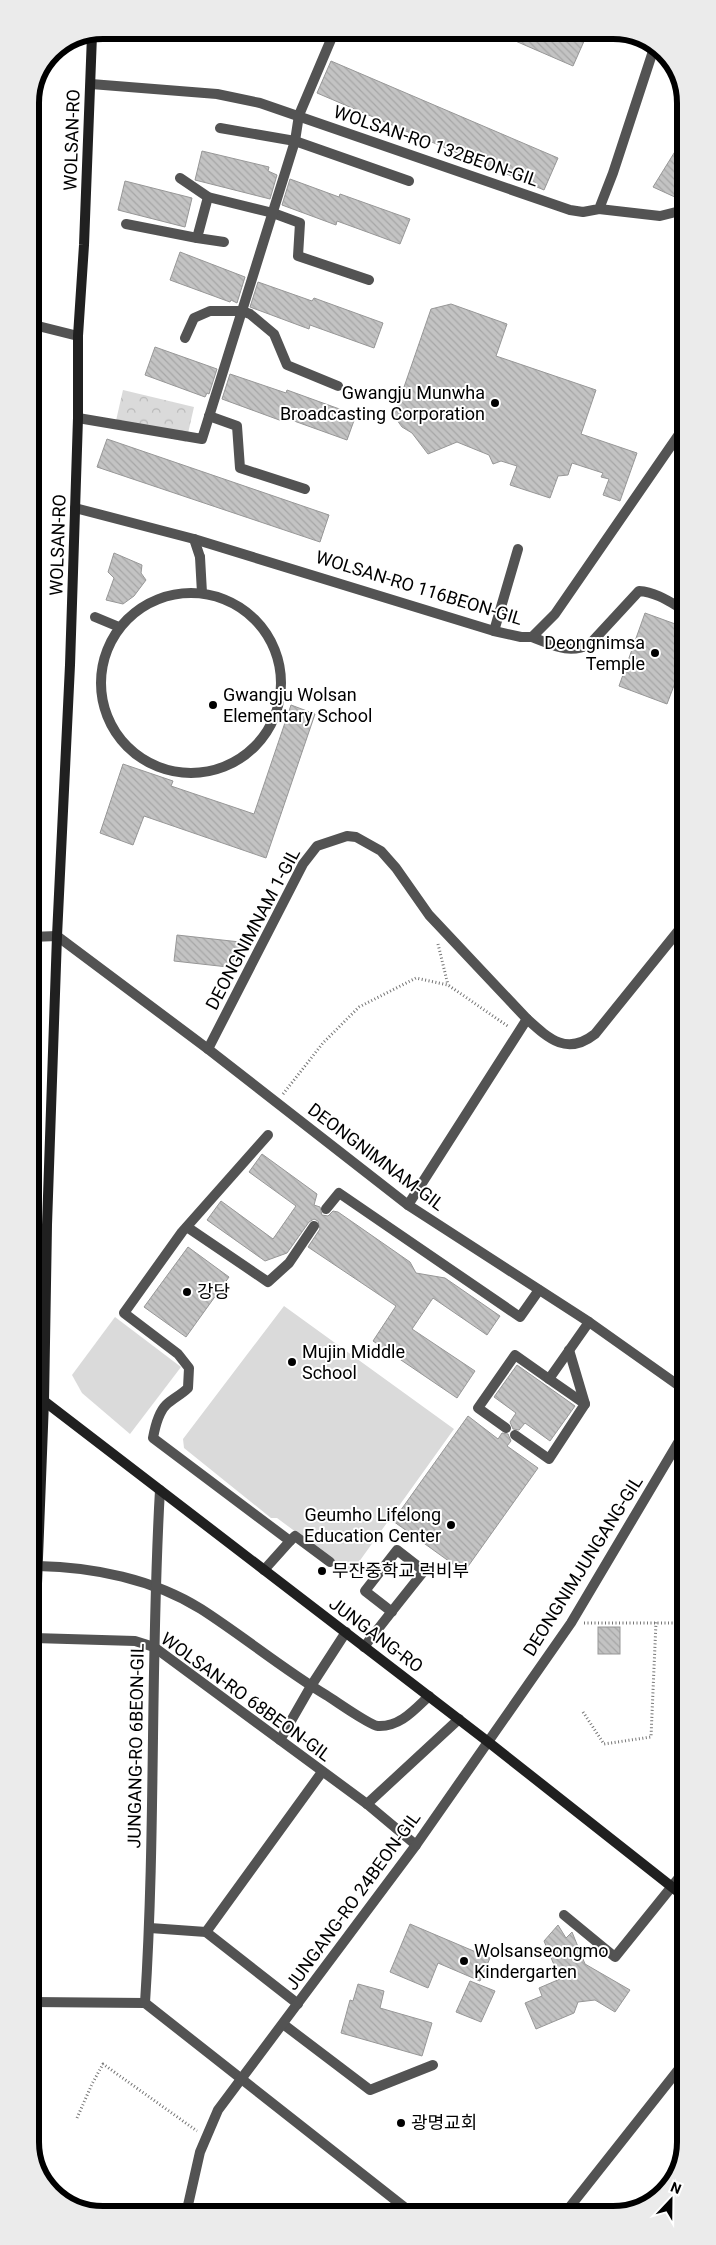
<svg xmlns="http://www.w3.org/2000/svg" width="716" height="2245" font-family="Roboto,'Noto Sans KR',sans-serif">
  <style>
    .forest { fill: url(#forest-crowns) }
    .garden { fill: #dadada }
    .building { fill: url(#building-back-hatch); stroke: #979797 }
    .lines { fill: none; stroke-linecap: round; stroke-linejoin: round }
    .path { stroke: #757575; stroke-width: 3; stroke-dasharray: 1 2.5; stroke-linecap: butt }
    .lane { stroke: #535353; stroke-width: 10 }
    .street { stroke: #535353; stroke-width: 10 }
    .secondary { stroke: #202020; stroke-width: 10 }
    .poi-dot { fill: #000; stroke: #fff; stroke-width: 2 }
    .labels { text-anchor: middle; stroke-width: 4; stroke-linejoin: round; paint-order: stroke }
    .street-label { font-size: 18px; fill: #000; stroke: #fff }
    .poi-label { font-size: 18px; fill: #000; stroke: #fff; text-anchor: start }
    .rim { fill: none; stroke: #000; stroke-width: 6 }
  </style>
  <defs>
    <pattern id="forest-crowns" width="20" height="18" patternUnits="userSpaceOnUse" patternTransform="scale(1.25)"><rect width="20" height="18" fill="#dadada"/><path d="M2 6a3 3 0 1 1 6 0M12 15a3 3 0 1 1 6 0" fill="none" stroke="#b9b9b9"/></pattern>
    <pattern id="building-back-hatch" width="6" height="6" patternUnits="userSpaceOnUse" patternTransform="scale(1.25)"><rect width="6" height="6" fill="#c3c3c3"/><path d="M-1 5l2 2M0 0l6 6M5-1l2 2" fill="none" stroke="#a6a6a6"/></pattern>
  </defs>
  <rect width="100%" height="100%" fill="#fff"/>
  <!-- forest -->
  <polygon class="forest" points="123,390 194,407 186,442 115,425"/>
  <!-- garden -->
  <g class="garden">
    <polygon points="284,1306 454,1429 351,1573 277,1518 271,1518 184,1448 183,1439"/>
    <polygon points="115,1317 181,1367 130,1434 82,1393 72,1375"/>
  </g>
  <!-- building -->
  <g class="building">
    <polygon points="490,30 589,30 573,66"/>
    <polygon points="331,61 558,158 544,190 317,93"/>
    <polygon points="684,137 684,187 677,198 653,187"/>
    <polygon points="202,151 269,167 268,171 277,175 270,199 195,180"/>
    <polygon points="290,179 339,197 340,194 410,219 400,244 337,221 336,225 282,205"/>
    <polygon points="125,181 192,198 185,227 118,210"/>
    <polygon points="180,252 245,277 237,303 231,300 230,302 170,280"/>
    <polygon points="258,282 312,301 314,298 383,323 374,348 310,325 309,329 250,307"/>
    <polygon points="451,304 507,324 496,356 596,390 581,434 637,453 620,501 603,495 609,479 601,477 603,473 572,463 568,475 558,476 550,498 510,485 517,466 501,461 493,464 489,455 457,442 428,454 412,433 402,427 394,416 431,309"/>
    <polygon points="155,347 217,369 209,394 207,393 205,397 145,375"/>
    <polygon points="230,374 286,393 287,390 356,415 347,440 283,417 282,421 222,399"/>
    <polygon points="107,439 329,515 320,542 97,467"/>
    <polygon points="114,553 142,565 141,573 146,580 134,596 123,604 106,600 114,578 108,572"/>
    <polygon points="645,613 678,625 674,637 684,641 675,665 681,667 667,704 619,686"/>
    <polygon points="291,705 315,714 266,858 144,816 133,845 100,833 123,764 173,781 171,786 254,814"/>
    <polygon points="177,935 240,942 237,968 174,961"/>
    <polygon points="262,1154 317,1194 314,1205 320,1207 322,1215 328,1216 333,1211 338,1212 410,1262 416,1273 445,1278 500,1316 487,1335 433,1298 412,1329 475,1371 457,1398 373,1341 396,1306 308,1247 320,1229 318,1221 314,1219 309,1222 287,1253 265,1261 207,1220 221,1201 273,1239 296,1206 249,1172"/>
    <polygon points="188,1247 229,1277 186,1337 144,1307"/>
    <polygon points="517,1365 575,1406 550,1441 525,1423 519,1430 513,1429 510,1422 516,1413 494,1397"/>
    <polygon points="468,1416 498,1439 502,1433 508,1434 511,1441 507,1446 538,1468 464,1572 393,1521"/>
    <rect x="598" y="1627" width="22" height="27"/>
    <polygon points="410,1924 490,1958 480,1981 438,1963 428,1988 390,1972"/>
    <polygon points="558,1925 566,1938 572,1932 585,1964 630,1990 615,2012 595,2000 578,2002 574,2013 536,2029 525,2003 542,1996 539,1988 560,1979 544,1941"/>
    <polygon points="470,1981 495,1991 481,2022 456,2012"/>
    <polygon points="358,1984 384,1991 380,2008 432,2023 422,2056 341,2033 350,2000 353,2001"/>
  </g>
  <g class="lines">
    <!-- path -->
    <g class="path">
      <polyline points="438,944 448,985"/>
      <polyline points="283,1094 323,1043 359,1007 416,978 448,985 509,1027"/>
      <polyline points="584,1623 685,1623"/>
      <polyline points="583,1712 604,1744 651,1737 656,1622"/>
      <polyline points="77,2118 92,2084 103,2064 197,2131"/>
    </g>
    <!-- lane -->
    <g class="lane">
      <polyline points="220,128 295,141 409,181"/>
      <polyline points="180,178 208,197 273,213 300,223 298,256 369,280"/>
      <polyline points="208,197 197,238 224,242"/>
      <polyline points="599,209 660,216 684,210"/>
      <polyline points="126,224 197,238"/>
      <polyline points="185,338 194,318 210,311 242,311 250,314 274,334 287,365 338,386"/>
      <polyline points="209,416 237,426 240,468 305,489"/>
      <polyline points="78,418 202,439 295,141 299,115 335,30"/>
      <polyline points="200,557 202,593"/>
      <circle cx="191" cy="683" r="90"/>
      <polyline points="95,617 119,627"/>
      <polyline points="494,631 518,549"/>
      <path d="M532 637C553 645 569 655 590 644L639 591C656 592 670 602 684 610"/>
      <polyline points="208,1049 303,864 317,846 347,836 356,837 381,851 396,868 429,915 527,1019"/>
      <path d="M408 1205 527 1019C549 1039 567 1056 595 1034L679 930"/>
      <polyline points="326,1209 339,1193 520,1317 539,1290"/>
      <polyline points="187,1227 268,1282 289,1263 314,1226"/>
      <polyline points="569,1350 585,1404"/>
      <polyline points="506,1428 478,1408 515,1355 549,1379 589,1322"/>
      <polyline points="515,1435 549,1459 585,1404 549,1379"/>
      <polyline points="290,1541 295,1536 330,1562"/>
      <path d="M38 1566C93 1567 153 1579 201 1609 243 1636 283 1669 326 1695 336 1701 369 1725 378 1726 400 1727 414 1710 429 1696"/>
      <path d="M264 1570 290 1541 153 1438C155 1427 158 1413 166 1405 172 1399 181 1395 188 1388L189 1368 178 1354 124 1313 182 1232 268 1135"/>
      <path d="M364 1647C384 1621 404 1596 424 1571L397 1550 365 1591 392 1612"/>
      <polyline points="367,1804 459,1719"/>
      <polyline points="564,1915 615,1957 686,1869"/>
      <polyline points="565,2213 686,2060"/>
    </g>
    <!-- street -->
    <g class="street">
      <polyline points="91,84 217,94 260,103 570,210 583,212 599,209 613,173 655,45"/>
      <polyline points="30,324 78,336"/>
      <polyline points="75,508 194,539 494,631 521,637 532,637 555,614 684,427"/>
      <polyline points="194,539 200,557"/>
      <polyline points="679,930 685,933"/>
      <polyline points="31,937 57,936 208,1049 408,1205 589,1322 685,1390"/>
      <polyline points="34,1638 135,1641 154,1647 367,1804 416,1845"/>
      <polyline points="280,1740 311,1686 346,1632"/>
      <polyline points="150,1928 206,1932 298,2004"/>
      <polyline points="206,1932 322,1772"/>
      <polyline points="32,2002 145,2003 413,2214"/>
      <path d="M145 2003C156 1832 150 1661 160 1490"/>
      <polyline points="283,2024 370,2090 433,2065"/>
      <polyline points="186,2214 200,2152 218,2110 416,1845 571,1623 685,1431"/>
    </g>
    <!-- secondary -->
    <g class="secondary">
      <polyline points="44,1401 487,1741 686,1898"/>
      <polyline points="32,1407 44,1401"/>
      <polyline points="32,1714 44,1401 47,1225 57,936 70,665 78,418 78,336 84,245 92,35"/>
    </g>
  </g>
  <!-- markers -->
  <g class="poi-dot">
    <circle cx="495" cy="403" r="5"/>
    <circle cx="655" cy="653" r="5"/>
    <circle cx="213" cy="705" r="5"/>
    <circle cx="187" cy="1292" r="5"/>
    <circle cx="292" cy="1362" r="5"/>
    <circle cx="451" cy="1525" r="5"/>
    <circle cx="322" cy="1571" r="5"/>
    <circle cx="464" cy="1961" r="5"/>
    <circle cx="401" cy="2123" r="5"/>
  </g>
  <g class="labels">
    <!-- street labels -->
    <g class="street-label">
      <text transform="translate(72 140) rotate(-88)" y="6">WOLSAN-RO</text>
      <text transform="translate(436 146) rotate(19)" y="6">WOLSAN-RO 132BEON-GIL</text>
      <text transform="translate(58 545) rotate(-88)" y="6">WOLSAN-RO</text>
      <text transform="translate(419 588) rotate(17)" y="6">WOLSAN-RO 116BEON-GIL</text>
      <text transform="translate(253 929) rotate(-62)" y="6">DEONGNIMNAM 1-GIL</text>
      <text transform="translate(376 1157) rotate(37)" y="6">DEONGNIMNAM-GIL</text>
      <text transform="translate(583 1566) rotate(-58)" y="6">DEONGNIMJUNGANG-GIL</text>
      <text transform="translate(376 1635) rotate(37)" y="6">JUNGANG-RO</text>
      <text transform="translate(246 1697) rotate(36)" y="6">WOLSAN-RO 68BEON-GIL</text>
      <text transform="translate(136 1746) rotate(-89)" y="6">JUNGANG-RO 6BEON-GIL</text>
      <text transform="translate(353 1901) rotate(-54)" y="6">JUNGANG-RO 24BEON-GIL</text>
    </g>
    <!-- poi labels -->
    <g class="poi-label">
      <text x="485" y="399" text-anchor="end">Gwangju Munwha<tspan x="485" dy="21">Broadcasting Corporation</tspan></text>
      <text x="645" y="649" text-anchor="end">Deongnimsa<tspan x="645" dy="21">Temple</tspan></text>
      <text x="223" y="701">Gwangju Wolsan<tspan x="223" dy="21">Elementary School</tspan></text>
      <text x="197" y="1298">강당</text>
      <text x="302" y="1358">Mujin Middle<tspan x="302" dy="21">School</tspan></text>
      <text x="441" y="1521" text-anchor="end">Geumho Lifelong<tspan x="441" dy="21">Education Center</tspan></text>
      <text x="332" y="1577">무잔중학교 럭비부</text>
      <text x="474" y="1957">Wolsanseongmo<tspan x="474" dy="21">Kindergarten</tspan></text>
      <text x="411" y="2129">광명교회</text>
    </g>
  </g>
  <!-- crop -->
  <path d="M0 0H716V2245H0ZM103 39H613A64 64 0 0 1 677 103V2142A64 64 0 0 1 613 2206H103A64 64 0 0 1 39 2142V103A64 64 0 0 1 103 39Z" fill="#ebebeb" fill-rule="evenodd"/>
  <path class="rim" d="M103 39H613A64 64 0 0 1 677 103V2142A64 64 0 0 1 613 2206H103A64 64 0 0 1 39 2142V103A64 64 0 0 1 103 39Z"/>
  <!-- north arrow -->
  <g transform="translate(671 2200) rotate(22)" stroke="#ffffff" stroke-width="4" paint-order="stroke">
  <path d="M0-4L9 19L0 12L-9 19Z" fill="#000000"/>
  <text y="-8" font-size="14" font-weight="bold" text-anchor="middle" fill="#000000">N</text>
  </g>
</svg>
